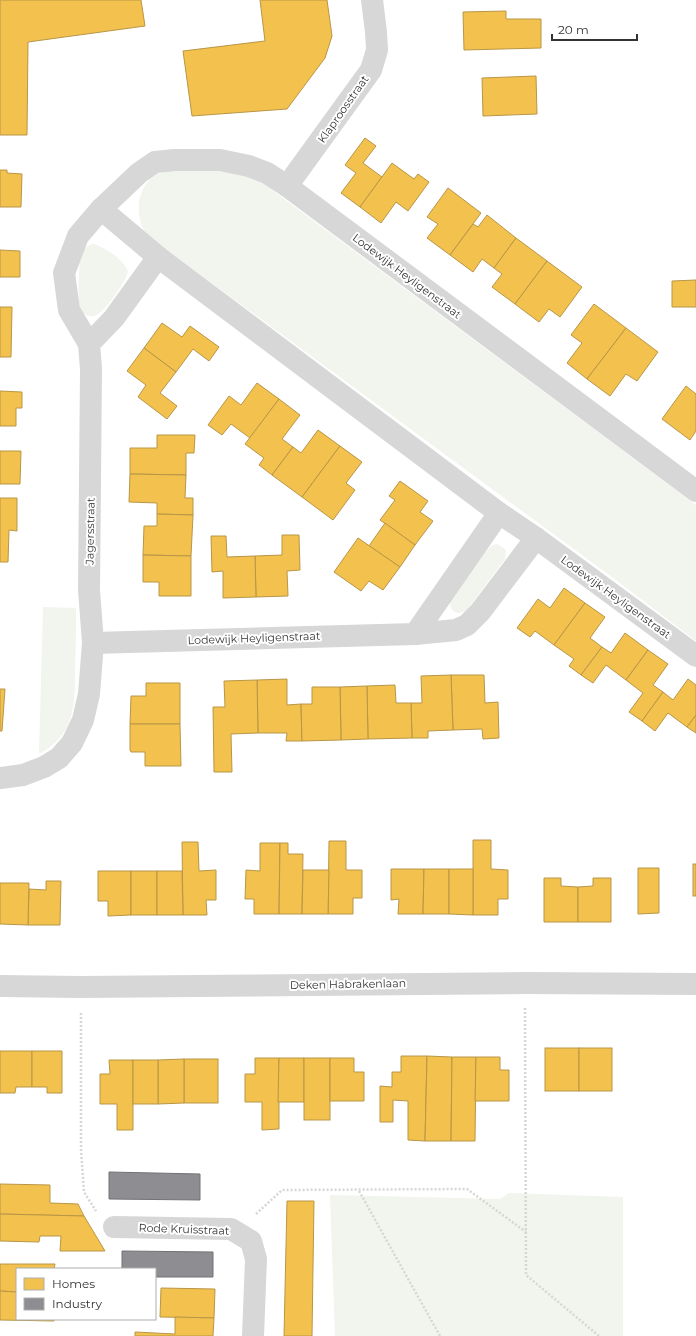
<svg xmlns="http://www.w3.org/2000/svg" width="696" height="1336" font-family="Montserrat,sans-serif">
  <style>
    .green { fill: #f1f5ed }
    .homes { fill: #f2c14e; stroke: #b99646 }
    .industry { fill: #8d8d92; stroke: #727276 }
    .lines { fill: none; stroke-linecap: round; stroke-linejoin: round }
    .path { stroke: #d6d6d6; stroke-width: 2.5; stroke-dasharray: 2 2; stroke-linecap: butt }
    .minor { stroke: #d7d7d7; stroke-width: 22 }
    .labels { text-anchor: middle; stroke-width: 4; stroke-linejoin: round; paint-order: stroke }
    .street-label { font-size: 11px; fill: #333; stroke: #fff }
  </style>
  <rect width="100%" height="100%" fill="#fff"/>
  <!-- green -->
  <g class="green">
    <path d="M222 168 255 179 268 187 696 505V641L616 580 149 237C132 218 136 180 163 172 168 170 176 171 182 170 195 170 209 169 222 168Z"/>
    <path d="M94 244C107 249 122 258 128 271 127 280 106 310 98 314 93 318 85 316 81 311 76 304 80 266 80 255 84 249 87 245 94 244Z"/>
    <polygon points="497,544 506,550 505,559 466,611 459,613 454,612 450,606 450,601 480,558 491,546"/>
    <path d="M43 607 76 608C76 628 76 647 75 667 75 704 76 734 39 754Z"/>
    <polygon points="509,1193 623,1197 623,1336 335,1336 330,1195 500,1199"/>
  </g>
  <!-- homes -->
  <g class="homes">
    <polygon points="2,0 141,0 145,26 28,42 27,135 0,135 0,1"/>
    <polygon points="260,0 327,0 332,36 325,58 287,109 192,116 183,51 265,41"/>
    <polygon points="506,11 506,19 541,19 541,48 464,50 463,12"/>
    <polygon points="536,76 537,114 483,116 482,78"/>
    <polygon points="365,138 376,146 363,163 382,177 360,207 341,193 356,173 345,165"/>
    <polygon points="392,163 414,179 418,174 429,182 408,211 396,202 381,223 360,207"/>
    <polygon points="0,170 7,170 7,173 22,174 21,207 0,207"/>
    <polygon points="448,188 481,213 450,255 427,238 438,224 427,217"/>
    <polygon points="487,215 516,238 494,268 482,259 473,272 450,255 473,224 478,227"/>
    <polygon points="516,238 547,261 515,304 492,287 502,274 494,268"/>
    <polygon points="0,250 20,251 20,277 0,277"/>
    <polygon points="547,261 582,287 560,317 549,309 539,322 515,304"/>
    <polygon points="696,280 696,307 672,307 672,281"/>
    <polygon points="594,304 626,328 587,379 567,363 582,343 571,335"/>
    <polygon points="0,307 12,307 11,357 0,357"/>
    <polygon points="162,323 182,337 190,326 219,347 209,361 193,349 176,372 144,348"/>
    <polygon points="626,328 658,352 637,381 626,374 610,396 587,379"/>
    <polygon points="144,348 176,372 160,393 177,406 167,419 138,397 146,385 127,371"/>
    <polygon points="257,383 279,399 250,438 231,424 222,435 208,425 229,396 241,405"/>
    <polygon points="686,386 696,394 696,431 690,440 662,419"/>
    <polygon points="0,391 22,392 22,408 16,408 16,426 0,426"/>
    <polygon points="279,399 300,415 282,439 293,447 272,475 259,465 264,458 245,444"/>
    <polygon points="318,430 340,446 302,497 272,475 293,447 301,453"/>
    <polygon points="157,435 195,435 194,453 186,453 186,475 130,474 130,448 157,448"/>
    <polygon points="340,446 362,462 346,483 355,490 333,520 302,497"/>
    <polygon points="0,451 21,451 20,484 0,484"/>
    <polygon points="130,474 186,475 185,498 193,498 193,515 157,514 157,503 129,502"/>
    <polygon points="400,481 428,501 420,512 433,521 415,545 380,520 395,500 389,496"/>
    <polygon points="0,498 17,498 17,531 9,530 8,562 0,562"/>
    <polygon points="157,514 193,515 191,556 143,555 144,526 157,526"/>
    <polygon points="385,523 415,545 400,567 369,546"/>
    <polygon points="282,535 299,535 300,570 287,571 288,596 256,597 255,556 282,555"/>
    <polygon points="211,536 226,536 227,557 255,556 256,597 223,598 223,571 212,572"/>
    <polygon points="358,538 400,567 383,590 369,581 361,591 334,572"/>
    <polygon points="143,555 191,556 191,596 159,596 159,582 143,582"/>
    <polygon points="564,588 585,603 554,645 535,631 530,637 517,628 538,599 550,608"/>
    <polygon points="585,603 605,617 590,638 602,647 581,675 569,666 574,659 554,645"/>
    <polygon points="625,633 648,650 626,680 606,665 593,683 581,675 602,647 611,653"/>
    <polygon points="648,650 668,664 653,685 663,692 642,721 629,712 643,693 626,680"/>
    <polygon points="451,675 484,675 485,703 498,702 499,738 483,739 482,729 453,730"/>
    <polygon points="451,675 453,730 428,731 428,738 412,738 411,703 422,703 421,676"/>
    <polygon points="287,679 287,705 301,704 302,741 286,741 287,733 258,733 257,680"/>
    <polygon points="688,679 696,685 696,715 687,727 668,713 655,731 642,721 663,692 673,700"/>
    <polygon points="257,680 258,733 231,734 232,772 214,772 213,707 225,707 224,681"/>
    <polygon points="146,683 180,683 180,724 130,724 131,696 146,696"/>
    <polygon points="395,685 396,703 411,703 412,738 368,739 367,686"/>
    <polygon points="367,686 368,739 341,740 340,687"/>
    <polygon points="312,687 340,687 341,740 302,741 301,704 312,704"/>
    <polygon points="0,689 5,689 2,731 0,731"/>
    <polygon points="696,715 696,733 687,727"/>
    <polygon points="130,724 180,724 181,766 145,766 145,752 131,752 130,750"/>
    <polygon points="473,840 491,840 491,869 508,870 508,899 498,899 498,915 473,915"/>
    <polygon points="329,841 346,841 346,870 362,870 362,898 353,898 353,914 328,914"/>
    <polygon points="182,842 198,842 199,871 216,870 216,900 206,900 207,915 183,915"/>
    <polygon points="260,843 280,843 279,914 254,914 254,899 245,899 246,870 260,871"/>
    <polygon points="280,843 288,843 288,854 303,854 302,914 279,914"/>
    <rect x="693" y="864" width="3" height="32"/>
    <polygon points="638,868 659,868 659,913 638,914"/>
    <polygon points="391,869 424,869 423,914 398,914 399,899 391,900"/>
    <polygon points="424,869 449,869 449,914 423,914"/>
    <polygon points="449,869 473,869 473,915 449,914"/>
    <polygon points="303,870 329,870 328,914 302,914"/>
    <polygon points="98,871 131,871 131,915 108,916 108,901 98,901"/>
    <rect x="131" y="871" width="26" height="44"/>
    <polygon points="157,871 182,871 183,915 157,915"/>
    <polygon points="544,878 561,878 561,886 578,887 578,922 544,922"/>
    <polygon points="593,878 611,878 611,922 578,922 578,887 593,886"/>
    <polygon points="46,881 61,881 60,925 28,925 29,889 46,890"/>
    <polygon points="0,883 29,883 28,925 0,924"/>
    <rect x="545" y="1048" width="34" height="43"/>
    <rect x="579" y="1048" width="33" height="43"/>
    <polygon points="0,1051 32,1051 32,1087 16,1087 15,1093 0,1093"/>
    <polygon points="32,1051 62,1051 62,1093 47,1093 47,1087 32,1087"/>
    <polygon points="401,1056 427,1056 425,1141 408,1140 408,1101 393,1100 393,1122 380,1122 380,1086 392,1087 392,1072 401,1072"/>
    <polygon points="427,1056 452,1057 451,1141 425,1141"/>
    <polygon points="452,1057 476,1057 475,1141 451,1141"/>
    <polygon points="476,1057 500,1057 500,1070 509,1070 509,1101 475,1101"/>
    <polygon points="255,1058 279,1058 279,1129 262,1130 262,1102 245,1102 245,1074 255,1074"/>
    <polygon points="279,1058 304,1058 304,1102 278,1102"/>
    <rect x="304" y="1058" width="26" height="62"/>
    <polygon points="330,1058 354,1058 354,1072 364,1072 364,1101 330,1101"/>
    <rect x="184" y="1059" width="34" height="44"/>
    <polygon points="184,1059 184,1103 158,1104 158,1060"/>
    <polygon points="109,1060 133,1060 133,1130 117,1130 117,1104 100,1104 100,1074 110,1074"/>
    <rect x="133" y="1060" width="25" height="44"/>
    <polygon points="0,1184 50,1185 50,1203 78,1204 84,1216 0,1214"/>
    <polygon points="287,1201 314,1201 312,1336 284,1336"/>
    <polygon points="0,1214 84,1216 105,1251 60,1251 61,1236 40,1236 39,1242 0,1241"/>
    <polygon points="0,1264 55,1264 54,1269 17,1269 17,1292 0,1291"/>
    <polygon points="161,1288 215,1289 214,1318 160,1317"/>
    <polygon points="0,1291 17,1292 17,1319 54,1319 54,1321 0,1320"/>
    <polygon points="175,1317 214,1318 213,1336 135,1336 135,1332 175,1334"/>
  </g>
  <!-- industry -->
  <g class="industry">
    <polygon points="109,1172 200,1174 200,1200 109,1199"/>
    <polygon points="122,1251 213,1252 213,1277 155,1277 155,1269 122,1269"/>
  </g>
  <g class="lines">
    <!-- path -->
    <g class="path">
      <polyline points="525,1008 526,1275 599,1336"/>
      <polyline points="81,1013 81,1149 84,1192 96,1211"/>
      <polyline points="359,1191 440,1336"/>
      <polyline points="256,1214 282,1190 467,1189 526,1232"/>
    </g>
    <!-- minor -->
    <g class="minor">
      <polyline points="287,186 371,70 377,50 376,32 372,0"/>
      <polyline points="101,209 158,257 499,513 536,538 696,656"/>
      <polyline points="89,344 69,310 64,273 78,236 101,209 139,173 155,162 175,160 220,160 249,166 267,173 287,186 696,491"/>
      <polyline points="415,634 499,513"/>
      <polyline points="93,643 415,634 456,630 467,625 480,612 536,538"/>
      <polyline points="0,778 23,775 44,767 59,758 72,743 83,720 89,694 93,643 89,590 91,369 89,344 114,318 158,257"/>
      <polyline points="0,986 81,987 525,983 696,984"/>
      <polyline points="114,1227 231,1229 251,1241 256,1259 253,1336"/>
    </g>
  </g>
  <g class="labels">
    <!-- street labels -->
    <g class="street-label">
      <text transform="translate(343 109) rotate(-55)" y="4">Klaproosstraat</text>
      <text transform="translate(407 276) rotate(37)" y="4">Lodewijk Heyligenstraat</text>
      <text transform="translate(90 531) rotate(-89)" y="4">Jagersstraat</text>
      <text transform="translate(616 597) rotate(36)" y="4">Lodewijk Heyligenstraat</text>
      <text transform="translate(254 638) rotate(-2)" y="4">Lodewijk Heyligenstraat</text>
      <text transform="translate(348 984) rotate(-1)" y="4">Deken Habrakenlaan</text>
      <text transform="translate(184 1229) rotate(2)" y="4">Rode Kruisstraat</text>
    </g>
  </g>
  <!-- legend -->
  <rect x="16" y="1268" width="140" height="52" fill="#ffffff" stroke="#adadad"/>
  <rect x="24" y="1278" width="20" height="12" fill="#f2c14e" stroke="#adadad"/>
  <text x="52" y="1288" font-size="12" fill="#333333">Homes</text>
  <rect x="24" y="1298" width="20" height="12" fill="#8d8d92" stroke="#adadad"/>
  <text x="52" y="1308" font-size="12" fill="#333333">Industry</text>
  <!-- scale -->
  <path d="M552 34v6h85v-6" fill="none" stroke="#333333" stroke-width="2"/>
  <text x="558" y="34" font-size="12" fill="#333333" stroke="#ffffff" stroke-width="3" paint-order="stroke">20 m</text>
</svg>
